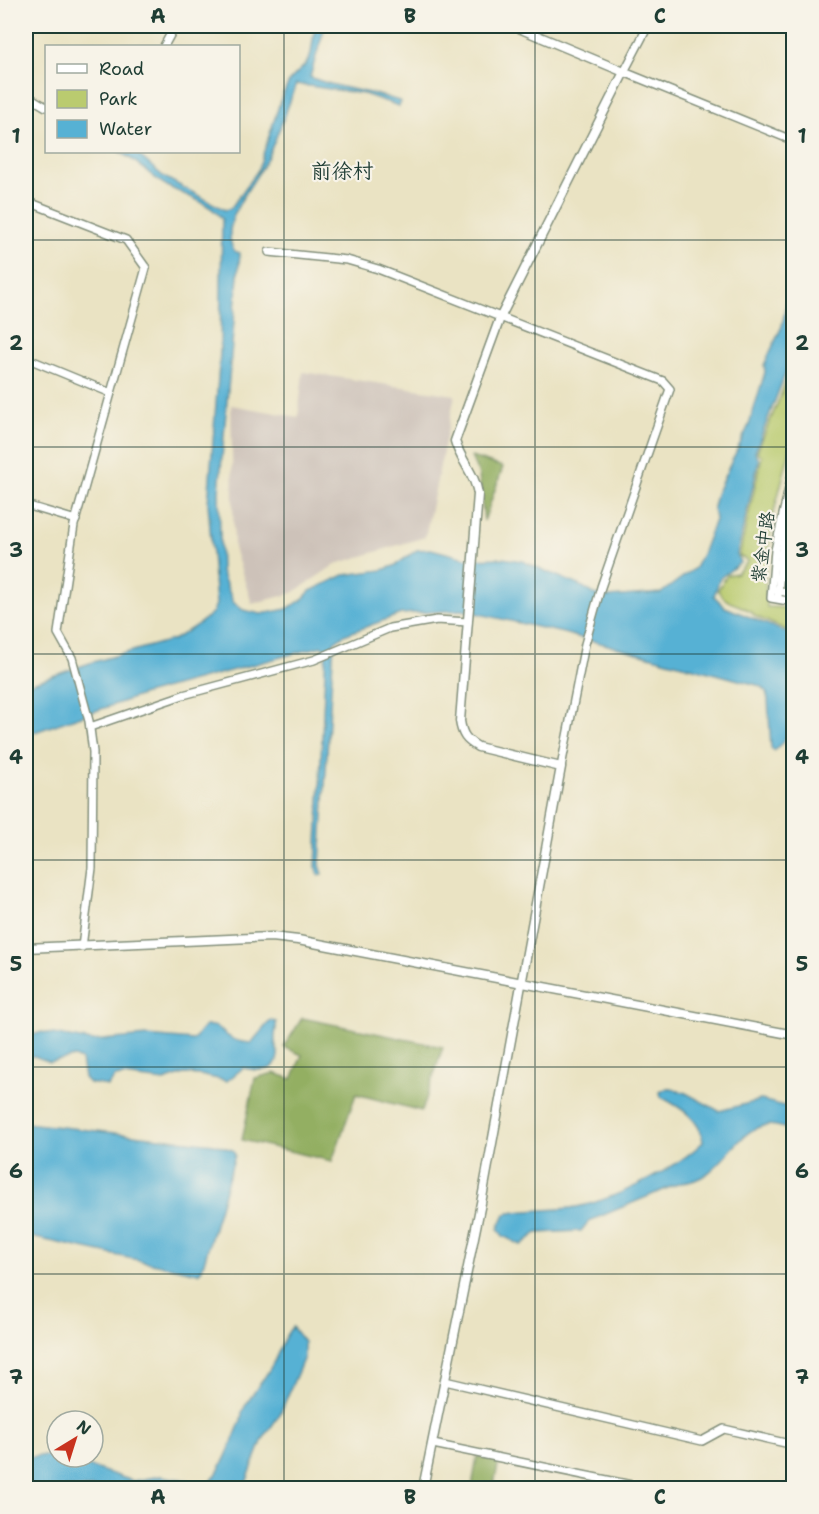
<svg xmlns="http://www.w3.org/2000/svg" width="819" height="1514" font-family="'Shantell Sans','LXGW WenKai TC',sans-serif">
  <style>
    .industrial { fill: #cdc2b9 }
    .green { fill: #bacb6f; stroke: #6c8452; stroke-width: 1.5 }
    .forest { fill: #93af62; stroke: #59764b; stroke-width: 1.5 }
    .water { fill: #56b1d4; stroke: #3a7784; stroke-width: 1.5 }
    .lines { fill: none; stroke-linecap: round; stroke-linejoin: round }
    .minor-casing { stroke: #84907c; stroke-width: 10 }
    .tertiary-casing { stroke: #84907c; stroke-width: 11 }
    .minor { stroke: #fff; stroke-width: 7 }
    .tertiary { stroke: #fff; stroke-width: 8 }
    .grid { fill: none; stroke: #1f3d34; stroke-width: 1.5; stroke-opacity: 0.55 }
    .labels { text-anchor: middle; stroke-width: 4.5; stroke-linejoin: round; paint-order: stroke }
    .street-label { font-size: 18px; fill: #1f3d34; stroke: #f7f3e8 }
    .quarter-label { font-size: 21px; fill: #1f3d34; stroke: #f7f3e8 }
    .neatline { fill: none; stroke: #1f3d34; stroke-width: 2 }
    .grid-label { font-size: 20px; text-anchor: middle; font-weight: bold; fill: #1f3d34 }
  </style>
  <rect width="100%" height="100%" fill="#f7f3e8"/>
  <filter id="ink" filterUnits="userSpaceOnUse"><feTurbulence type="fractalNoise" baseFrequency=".0167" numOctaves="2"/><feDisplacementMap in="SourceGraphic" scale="12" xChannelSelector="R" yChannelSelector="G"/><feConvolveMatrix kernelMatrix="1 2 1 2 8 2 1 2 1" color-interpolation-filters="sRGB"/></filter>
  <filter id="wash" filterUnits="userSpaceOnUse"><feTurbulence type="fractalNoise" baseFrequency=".008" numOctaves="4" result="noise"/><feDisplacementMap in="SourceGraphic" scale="24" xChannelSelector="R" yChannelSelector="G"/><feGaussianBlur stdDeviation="1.35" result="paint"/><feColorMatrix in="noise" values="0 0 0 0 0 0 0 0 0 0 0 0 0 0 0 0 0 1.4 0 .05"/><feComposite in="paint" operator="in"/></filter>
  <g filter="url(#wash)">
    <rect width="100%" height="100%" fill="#eae3c3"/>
    <!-- industrial -->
    <polygon class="industrial" points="303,372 455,395 425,537 336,564 293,593 252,604 234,548 231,405 298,417"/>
    <!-- green -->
    <path class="green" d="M793 361V439L773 515 765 576 767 607 793 608V633L755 616C746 603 726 607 718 590L727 575 737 573 748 561 739 556 762 456 757 452C769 421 784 393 793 361Z"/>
    <!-- forest -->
    <g class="forest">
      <polygon points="471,457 503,467 484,521 479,475"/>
      <polygon points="302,1018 443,1047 422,1111 356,1094 332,1161 242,1140 255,1078 274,1073 292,1079 302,1055 284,1047"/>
      <polygon points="477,1456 499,1461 493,1488 472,1488"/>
    </g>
    <!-- water -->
    <g class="water">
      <path d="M315 26H325L310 77C339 90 372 90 401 102L399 106 364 94 296 84C288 108 279 131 269 154 258 182 217 218 234 251L240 253 219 492 221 571 233 602 243 610 261 614 287 609 302 600 310 591 344 575 382 570 394 566 417 550 431 549 469 559 502 558 522 561 583 587 594 594 609 597 661 593 695 568 702 554 715 520 713 507 716 494 749 425 765 372 764 365 782 326 791 279 790 272 793 268V354L755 452 759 460 737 554 740 563 720 578 714 596 725 607 793 635C793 667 803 731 774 751L771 748 768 699 766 691 761 686 563 633 462 610 401 614 344 635 334 642 320 865 323 874 318 875 316 868 326 649 322 646 145 694 26 735V685L90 663 175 639 200 623 213 612 216 604 208 503 220 353 222 219C211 203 186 196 169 187 151 178 138 160 119 152H135L164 177 225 210 231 208 258 170 282 96 290 80 306 64 311 54Z"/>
      <path d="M271 1020 276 1022C277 1029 274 1035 275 1041 275 1046 279 1051 278 1056 276 1075 256 1070 243 1068L227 1081 200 1075 184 1074 164 1081 123 1076 115 1077 108 1086 89 1083 84 1078 81 1060 74 1057 50 1062 34 1056 26 1057V1037L42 1032 92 1041 147 1036 193 1040 205 1026C220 1024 220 1032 231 1038 237 1042 245 1042 251 1043Z"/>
      <path d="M667 1088 684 1092 719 1111 761 1100 793 1108V1132C737 1102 732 1181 680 1183L589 1221 581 1231 537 1233 521 1245 503 1236 498 1229 505 1214C525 1209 548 1211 570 1208 608 1203 675 1170 703 1142 701 1119 680 1107 661 1097L660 1092Z"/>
      <polygon points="26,1123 214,1144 233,1150 235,1155 202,1269 198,1273 26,1236"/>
      <path d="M292 1327 304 1342V1357L280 1414 263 1439 244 1488H26V1458L47 1455 67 1459 133 1481 161 1476 209 1484C224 1466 231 1444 240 1423 242 1419 241 1414 243 1410 253 1391 269 1375 277 1355 282 1344 284 1336 292 1327Z"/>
    </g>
  </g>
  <g filter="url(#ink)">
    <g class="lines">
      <!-- minor casing -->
      <g class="minor-casing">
        <g id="minor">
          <polyline points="648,26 624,72 794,141"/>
          <polyline points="164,46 175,26"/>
          <polyline points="26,95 46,107"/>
          <polyline points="26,201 126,240 146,268 74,525 58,633 72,658 89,721 93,752 92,868 82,947"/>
          <polyline points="269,252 347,260 378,269 663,381 670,389 601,587 585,644 561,767"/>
          <polyline points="26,358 111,393"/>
          <polyline points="794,466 775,550 771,598 794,602"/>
          <polyline points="26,505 76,520"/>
          <polyline points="776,590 794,594"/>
          <polyline points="778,597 781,554 794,489"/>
          <polyline points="90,727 183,695 314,660 390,628 437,620 468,622"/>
          <polyline points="445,1381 702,1441 724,1429 794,1445"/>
          <polyline points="433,1444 646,1488"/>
        </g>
      </g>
      <!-- tertiary casing -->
      <g class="tertiary-casing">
        <g id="tertiary">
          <polyline points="26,948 272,937 298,940 794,1035"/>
          <path d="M423 1488 482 1198 561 767 478 747C466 740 462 735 460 721L478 494C475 473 460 460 455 441L500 318 624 72 514 26"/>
        </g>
      </g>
      <!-- minor -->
      <use href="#minor" class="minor"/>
      <!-- tertiary -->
      <use href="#tertiary" class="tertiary"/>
    </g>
  </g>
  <!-- grid -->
  <path class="grid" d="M284 26V1488M535 26V1488M26 240H794M26 447H794M26 654H794M26 860H794M26 1067H794M26 1274H794"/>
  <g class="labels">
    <!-- street labels -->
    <g class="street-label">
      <text transform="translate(763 547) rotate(-82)" y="6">紫金中路</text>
    </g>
    <!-- quarter labels -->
    <g class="quarter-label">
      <text x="342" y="178">前徐村</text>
    </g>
  </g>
  <!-- margin -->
  <rect width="819" height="1514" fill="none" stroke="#f7f3e8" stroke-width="66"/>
  <!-- legend -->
  <rect x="45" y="45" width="195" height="108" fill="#f7f3e8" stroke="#a1aaa0" stroke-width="1.5"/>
  <rect x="57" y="64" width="30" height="9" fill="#ffffff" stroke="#a1aaa0" stroke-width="1.5"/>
  <text x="99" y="75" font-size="18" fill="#1f3d34">Road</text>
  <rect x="57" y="90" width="30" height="18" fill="#bacb6f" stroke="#a1aaa0" stroke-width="1.5"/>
  <text x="99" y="105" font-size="18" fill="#1f3d34">Park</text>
  <rect x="57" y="120" width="30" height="18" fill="#56b1d4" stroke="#a1aaa0" stroke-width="1.5"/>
  <text x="99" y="135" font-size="18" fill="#1f3d34">Water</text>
  <!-- north arrow -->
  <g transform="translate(75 1439) rotate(38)"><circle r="28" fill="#f7f3e8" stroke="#a1aaa0" stroke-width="1.5"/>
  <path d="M0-4.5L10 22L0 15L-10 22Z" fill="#c8321e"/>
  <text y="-9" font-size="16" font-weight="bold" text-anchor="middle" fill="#1f3d34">N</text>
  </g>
  <rect x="33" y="33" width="753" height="1448" class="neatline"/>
  <g class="grid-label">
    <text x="158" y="23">A</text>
    <text x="410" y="23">B</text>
    <text x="660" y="23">C</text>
    <text x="16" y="143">1</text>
    <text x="802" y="143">1</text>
    <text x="16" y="350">2</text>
    <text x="802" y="350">2</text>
    <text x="16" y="557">3</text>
    <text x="802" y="557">3</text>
    <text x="16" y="764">4</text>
    <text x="802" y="764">4</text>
    <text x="16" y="971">5</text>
    <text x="802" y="971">5</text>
    <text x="16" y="1178">6</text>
    <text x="802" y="1178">6</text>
    <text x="16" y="1384">7</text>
    <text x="802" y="1384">7</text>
    <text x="158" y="1504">A</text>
    <text x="410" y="1504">B</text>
    <text x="660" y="1504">C</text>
  </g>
</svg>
